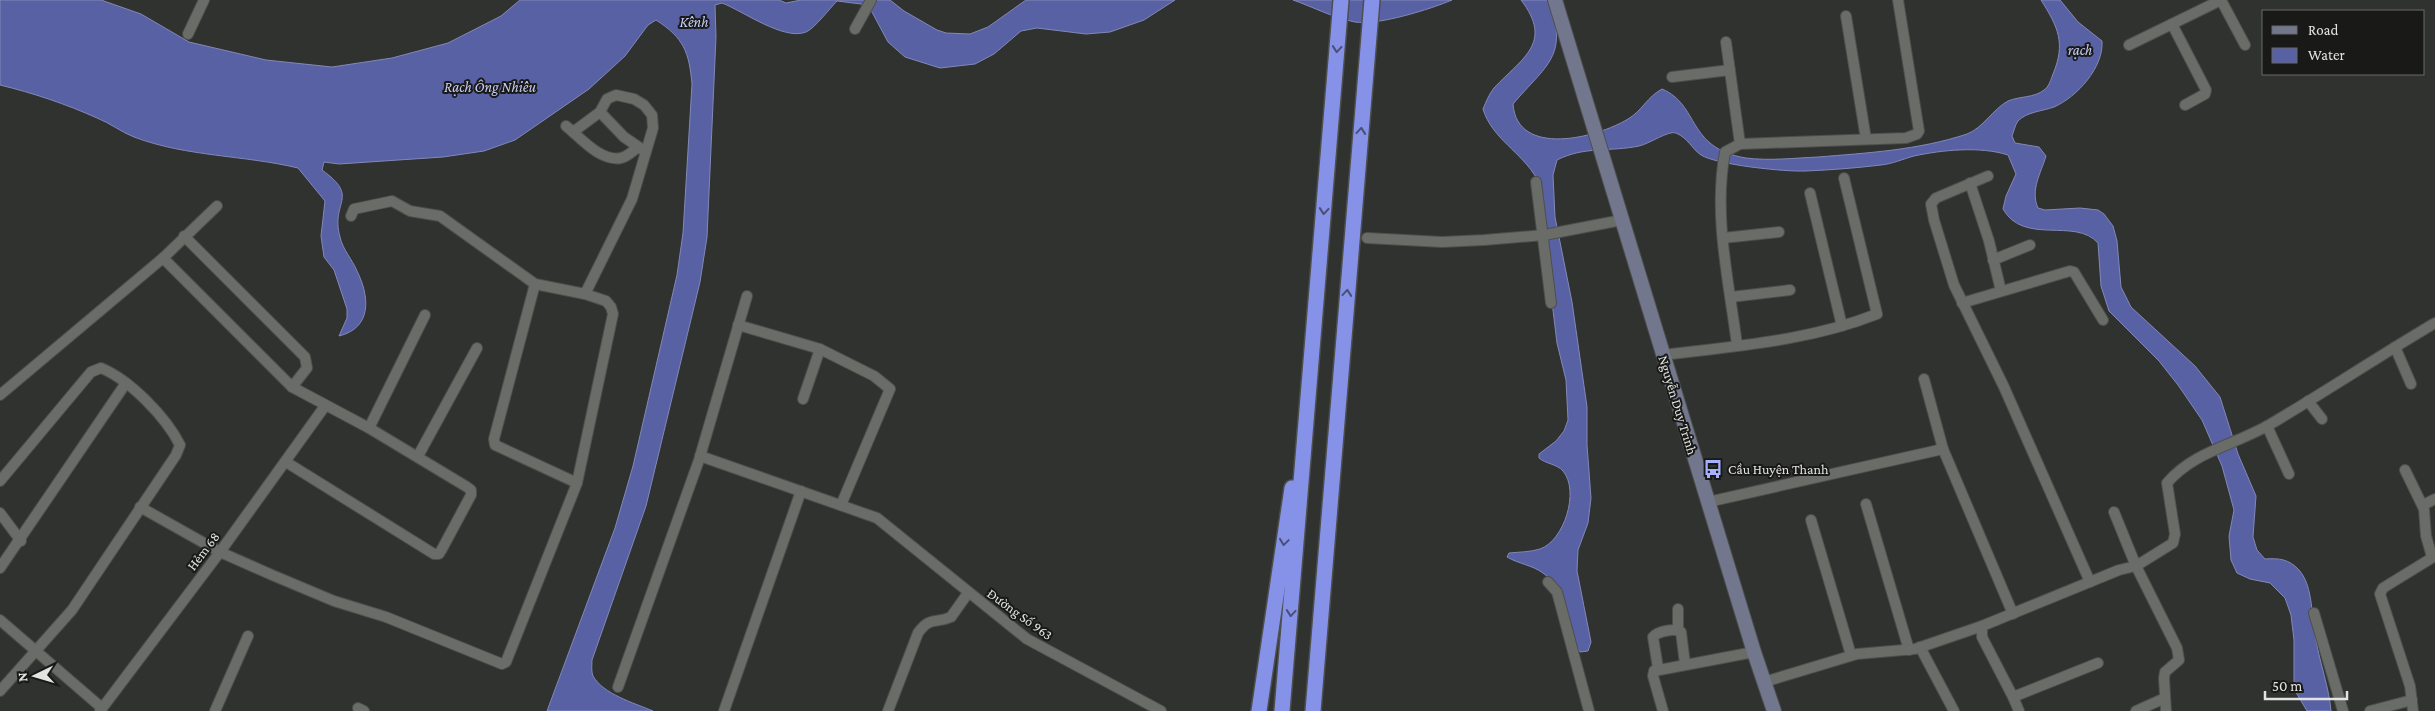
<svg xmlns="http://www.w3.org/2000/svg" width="2435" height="711" font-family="'Crimson Pro',serif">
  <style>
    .water { fill: #5961a5; stroke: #8288b7 }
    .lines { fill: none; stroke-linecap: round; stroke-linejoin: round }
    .minor-casing { stroke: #4d4f4c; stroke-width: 12 }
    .secondary-casing { stroke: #4d4f4c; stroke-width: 16 }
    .motorway-casing { stroke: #4d4f4c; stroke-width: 18 }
    .minor { stroke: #6a6c68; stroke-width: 10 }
    .secondary { stroke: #72778e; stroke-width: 14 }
    .motorway { stroke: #8692e8; stroke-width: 15 }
    .oneway { stroke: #4a4f76 }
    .labels { text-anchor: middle; stroke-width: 4; stroke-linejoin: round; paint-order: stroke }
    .street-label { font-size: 14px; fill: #e2e4e1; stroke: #191918 }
    .poi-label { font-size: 14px; fill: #e2e4e1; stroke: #191918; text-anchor: start }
    .water-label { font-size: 15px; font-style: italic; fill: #c7cef5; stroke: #191918 }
  </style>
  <rect width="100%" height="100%" fill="#30322f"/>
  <!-- water -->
  <g class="water">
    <path d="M0 0H101L141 14 189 42 266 60 332 67 392 58 448 43 501 16 520 0H779L786 3 801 0H890L904 11 937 30 946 33 970 34 988 27 1026 0H1175L1144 20 1110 32 1086 34 1037 28 1021 31 994 54 975 64 940 68 905 57 888 42 872 12 861 4 837 1C830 8 814 29 806 32 784 41 743 11 722 3L715 5 716 37 707 237 700 282 646 506 592 660C592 665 591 671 593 676 603 694 634 703 653 711H547L615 528 633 466 677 275 683 233 692 84C689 52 684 38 656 20L648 25 625 56 589 89 515 140 484 151 443 157 339 164 324 162 322 170C361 198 330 201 340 237 343 250 352 259 357 271 370 297 372 328 339 336L347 318V309L334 270 324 257 321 236 325 201 298 168C244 155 187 157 134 137 121 132 110 123 97 118 66 104 33 93 0 85Z"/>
    <path d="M1293 0H1452C1431 9 1377 26 1355 22 1334 18 1313 7 1293 0Z"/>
    <path d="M1521 0H1548C1570 56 1546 65 1513 104 1517 158 1597 138 1628 119 1642 111 1647 97 1662 89 1700 105 1686 148 1746 158 1769 161 1795 158 1818 157 1867 153 1919 150 1967 134 1983 128 1993 109 2008 101 2020 96 2034 98 2044 90 2049 87 2051 79 2053 74 2066 43 2058 27 2041 0H2060L2078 22 2102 41C2104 67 2077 97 2054 107 2043 111 2026 112 2018 121 2015 125 2014 131 2012 136L2015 143 2039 147 2046 156C2041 173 2030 190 2038 208L2045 210 2080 208 2098 210 2104 214 2113 226 2117 241 2121 287 2131 307 2195 366 2220 397 2238 454 2256 496 2253 537 2257 550 2265 559C2279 558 2289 559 2299 570 2314 587 2311 619 2316 640 2320 664 2329 687 2331 711H2307L2294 689V640L2291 615 2285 598 2270 583 2250 579 2237 573 2231 560 2229 536 2234 510 2222 466 2202 420 2178 385 2159 361 2109 311 2101 286 2098 243C2075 217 2024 246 2003 209L2006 196 2016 174 2008 155C1980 146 1942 150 1914 156 1903 159 1892 164 1881 165 1856 168 1830 170 1806 171 1786 172 1717 165 1701 155 1692 149 1688 138 1676 133 1669 130 1649 144 1639 146 1611 152 1584 146 1557 160L1553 175 1555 217 1572 302 1587 407V445L1591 498 1588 523 1578 550 1577 571 1591 642 1588 651 1580 652C1563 629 1568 590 1543 573 1532 565 1519 564 1507 557L1509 553C1519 552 1531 552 1540 549 1564 541 1580 491 1563 471 1557 464 1546 464 1539 458V454L1556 441 1564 431 1568 420 1566 380 1557 343 1537 179C1522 152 1492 139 1483 109 1486 102 1489 94 1494 88 1522 58 1554 43 1521 0Z"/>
  </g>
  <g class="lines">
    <!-- minor casing -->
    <g class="minor-casing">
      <g id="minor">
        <polyline points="2221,0 2245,45"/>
        <polyline points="1846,16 1866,139"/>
        <polyline points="2172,24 2206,90 2205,94 2185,105"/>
        <polyline points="855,29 871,0"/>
        <polyline points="188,34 204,0"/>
        <path d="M1726 42 1740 144 1725 152C1713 215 1729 282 1737 345"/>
        <polyline points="2129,45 2221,0"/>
        <polyline points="1672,77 1730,70"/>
        <polyline points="600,112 624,137 643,150"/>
        <path d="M566 126C580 137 600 162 621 158 627 157 633 151 638 147"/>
        <polyline points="573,132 600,112 607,99 616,95 634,99 644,105 652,115 653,128 632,199 585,294"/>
        <polyline points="1740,144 1906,138 1917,134 1919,131 1898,0"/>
        <polyline points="1988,176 1936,198 1931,204 1934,220 1954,285 2004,387 2090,582"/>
        <polyline points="1536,182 1551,303"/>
        <polyline points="1970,183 1989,241 2001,291"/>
        <polyline points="1810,193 1842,326"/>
        <polyline points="184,236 305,357 307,368 292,387"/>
        <polyline points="1367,238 1442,242 1484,240 1544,235 1622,220"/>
        <polyline points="1723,238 1779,232"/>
        <polyline points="163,258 292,387 369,428 467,487 471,490 471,495 442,549 439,554 434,554 286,462"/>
        <polyline points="1993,260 2030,245"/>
        <polyline points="535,284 494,439 495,445 577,483"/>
        <polyline points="1731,297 1790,290"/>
        <polyline points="1962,303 2070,271 2074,272 2103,320"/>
        <polyline points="738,325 820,349 874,376 890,389 841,505"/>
        <polyline points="2395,347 2411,384"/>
        <path d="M1663 355C1735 346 1809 341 1877 314L1844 178"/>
        <polyline points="1924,379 1943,449 2013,614"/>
        <polyline points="0,395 163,258 217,206"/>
        <polyline points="803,399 820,349"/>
        <polyline points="2308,401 2322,419"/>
        <polyline points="2267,426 2289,474"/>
        <polyline points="369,428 425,315"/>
        <polyline points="418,456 477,348"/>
        <polyline points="700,456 877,518 1027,639 1161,711"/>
        <polyline points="2405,470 2424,509 2426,536 2432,557"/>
        <path d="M0 481 91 372 101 368C130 380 166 417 180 445L176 455 72 610 0 691"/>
        <polyline points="1708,502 1943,449"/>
        <polyline points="1866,504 1909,650"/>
        <polyline points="2423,505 2435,499"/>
        <polyline points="140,507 220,552 272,575 334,601 386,617 502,664 506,662 577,483 613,314 611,307 606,301 585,294 535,284 440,216 410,211 392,201 354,209 351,216"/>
        <polyline points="2114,512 2136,566 2177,648 2179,660 2165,672 2164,678 2166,711"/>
        <polyline points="0,513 21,541"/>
        <polyline points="1811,520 1851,655"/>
        <polyline points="0,568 126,383"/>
        <polyline points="1548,582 1557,592 1589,711"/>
        <polyline points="1678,609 1678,630"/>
        <polyline points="2314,613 2343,711"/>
        <polyline points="0,620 102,708"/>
        <polyline points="1982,626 1982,637 2013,697 2098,663"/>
        <polyline points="1920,647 1954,711"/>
        <path d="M1658 668 1653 637C1658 631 1675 628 1681 632L1685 664"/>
        <path d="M1764 682 1857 654 1915 649 1982 626 2119 570 2136 566 2173 543 2175 534 2167 483C2193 452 2234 445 2269 425 2325 392 2379 356 2435 323"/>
        <polyline points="618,687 699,460 747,296"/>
        <polyline points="2013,697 2019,711"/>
        <polyline points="358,708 364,711"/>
        <polyline points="100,711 220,552 325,406"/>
        <polyline points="215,711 248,636"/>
        <polyline points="724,711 801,491"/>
        <path d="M888 711 918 633C930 616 935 624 951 617L968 593"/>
        <polyline points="1663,711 1653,676 1654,671 1754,652"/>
        <polyline points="2136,711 2165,698"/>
        <polyline points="2370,711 2412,700"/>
        <polyline points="2413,711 2410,686 2380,594 2383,588 2435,556"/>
      </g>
    </g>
    <!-- secondary casing -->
    <g class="secondary-casing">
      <polyline id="secondary" points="1555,0 1754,652 1774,711"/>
    </g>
    <!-- motorway casing -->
    <g class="motorway-casing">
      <g id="motorway">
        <polyline points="1259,711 1292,488"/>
        <polyline points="1282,711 1341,0"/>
        <polyline points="1313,711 1372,0"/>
      </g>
    </g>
    <!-- minor -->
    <use href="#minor" class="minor"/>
    <!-- secondary -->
    <use href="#secondary" class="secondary"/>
    <!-- motorway -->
    <use href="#motorway" class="motorway"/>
  </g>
  <!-- one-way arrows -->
  <defs><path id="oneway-chevron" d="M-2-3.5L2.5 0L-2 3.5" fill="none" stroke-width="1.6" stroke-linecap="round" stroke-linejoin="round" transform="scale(1.25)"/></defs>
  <g class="oneway">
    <use href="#oneway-chevron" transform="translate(1337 49) rotate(95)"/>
    <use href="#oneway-chevron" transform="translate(1361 131) rotate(-85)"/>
    <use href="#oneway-chevron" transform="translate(1324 211) rotate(95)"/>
    <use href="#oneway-chevron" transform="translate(1347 293) rotate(-85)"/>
    <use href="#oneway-chevron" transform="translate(1284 542) rotate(98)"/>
    <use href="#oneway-chevron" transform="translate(1291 613) rotate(95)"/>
  </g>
  <!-- icons -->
  <defs>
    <g id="bus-bare" transform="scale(1.5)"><path d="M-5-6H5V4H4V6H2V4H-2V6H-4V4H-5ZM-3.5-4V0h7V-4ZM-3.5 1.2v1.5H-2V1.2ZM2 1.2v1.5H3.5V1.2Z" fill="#a5b1fc" stroke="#191918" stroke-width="2.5" paint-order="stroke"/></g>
  </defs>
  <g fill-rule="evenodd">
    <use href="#bus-bare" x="1713" y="469"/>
  </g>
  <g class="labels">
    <!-- street labels -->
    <g class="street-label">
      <text transform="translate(1678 405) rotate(73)" y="5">Nguyễn Duy Trinh</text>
      <text transform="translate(203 551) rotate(-53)" y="5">Hẻm 68</text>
      <text transform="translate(1020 614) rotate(36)" y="5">Đường Số 963</text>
    </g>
    <!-- poi labels -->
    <g class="poi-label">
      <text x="1728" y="474">Cầu Huyện Thanh</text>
    </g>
    <!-- water labels -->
    <g class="water-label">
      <text x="694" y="27">Kênh</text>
      <text x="2080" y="55">rạch</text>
      <text x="490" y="92">Rạch Ông Nhiêu</text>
    </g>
  </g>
  <!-- legend -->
  <rect x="2262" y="10" width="162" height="65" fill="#191918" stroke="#696a68"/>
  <rect x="2272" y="26" width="25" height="8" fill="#72778e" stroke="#696a68"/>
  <text x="2308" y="35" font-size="15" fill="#e2e4e1">Road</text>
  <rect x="2272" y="48" width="25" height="15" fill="#5961a5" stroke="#696a68"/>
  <text x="2308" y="60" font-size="15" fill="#e2e4e1">Water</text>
  <!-- north arrow -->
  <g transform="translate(35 676) rotate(265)" stroke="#191918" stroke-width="4" paint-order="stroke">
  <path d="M0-4L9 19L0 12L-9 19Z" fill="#e2e4e1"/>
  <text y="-8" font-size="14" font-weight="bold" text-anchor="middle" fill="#e2e4e1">N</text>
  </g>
  <!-- scale -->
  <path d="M2265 691v8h82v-8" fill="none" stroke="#e2e4e1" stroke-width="2.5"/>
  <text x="2272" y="691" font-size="15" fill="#e2e4e1" stroke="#191918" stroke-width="4" paint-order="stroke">50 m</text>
</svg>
